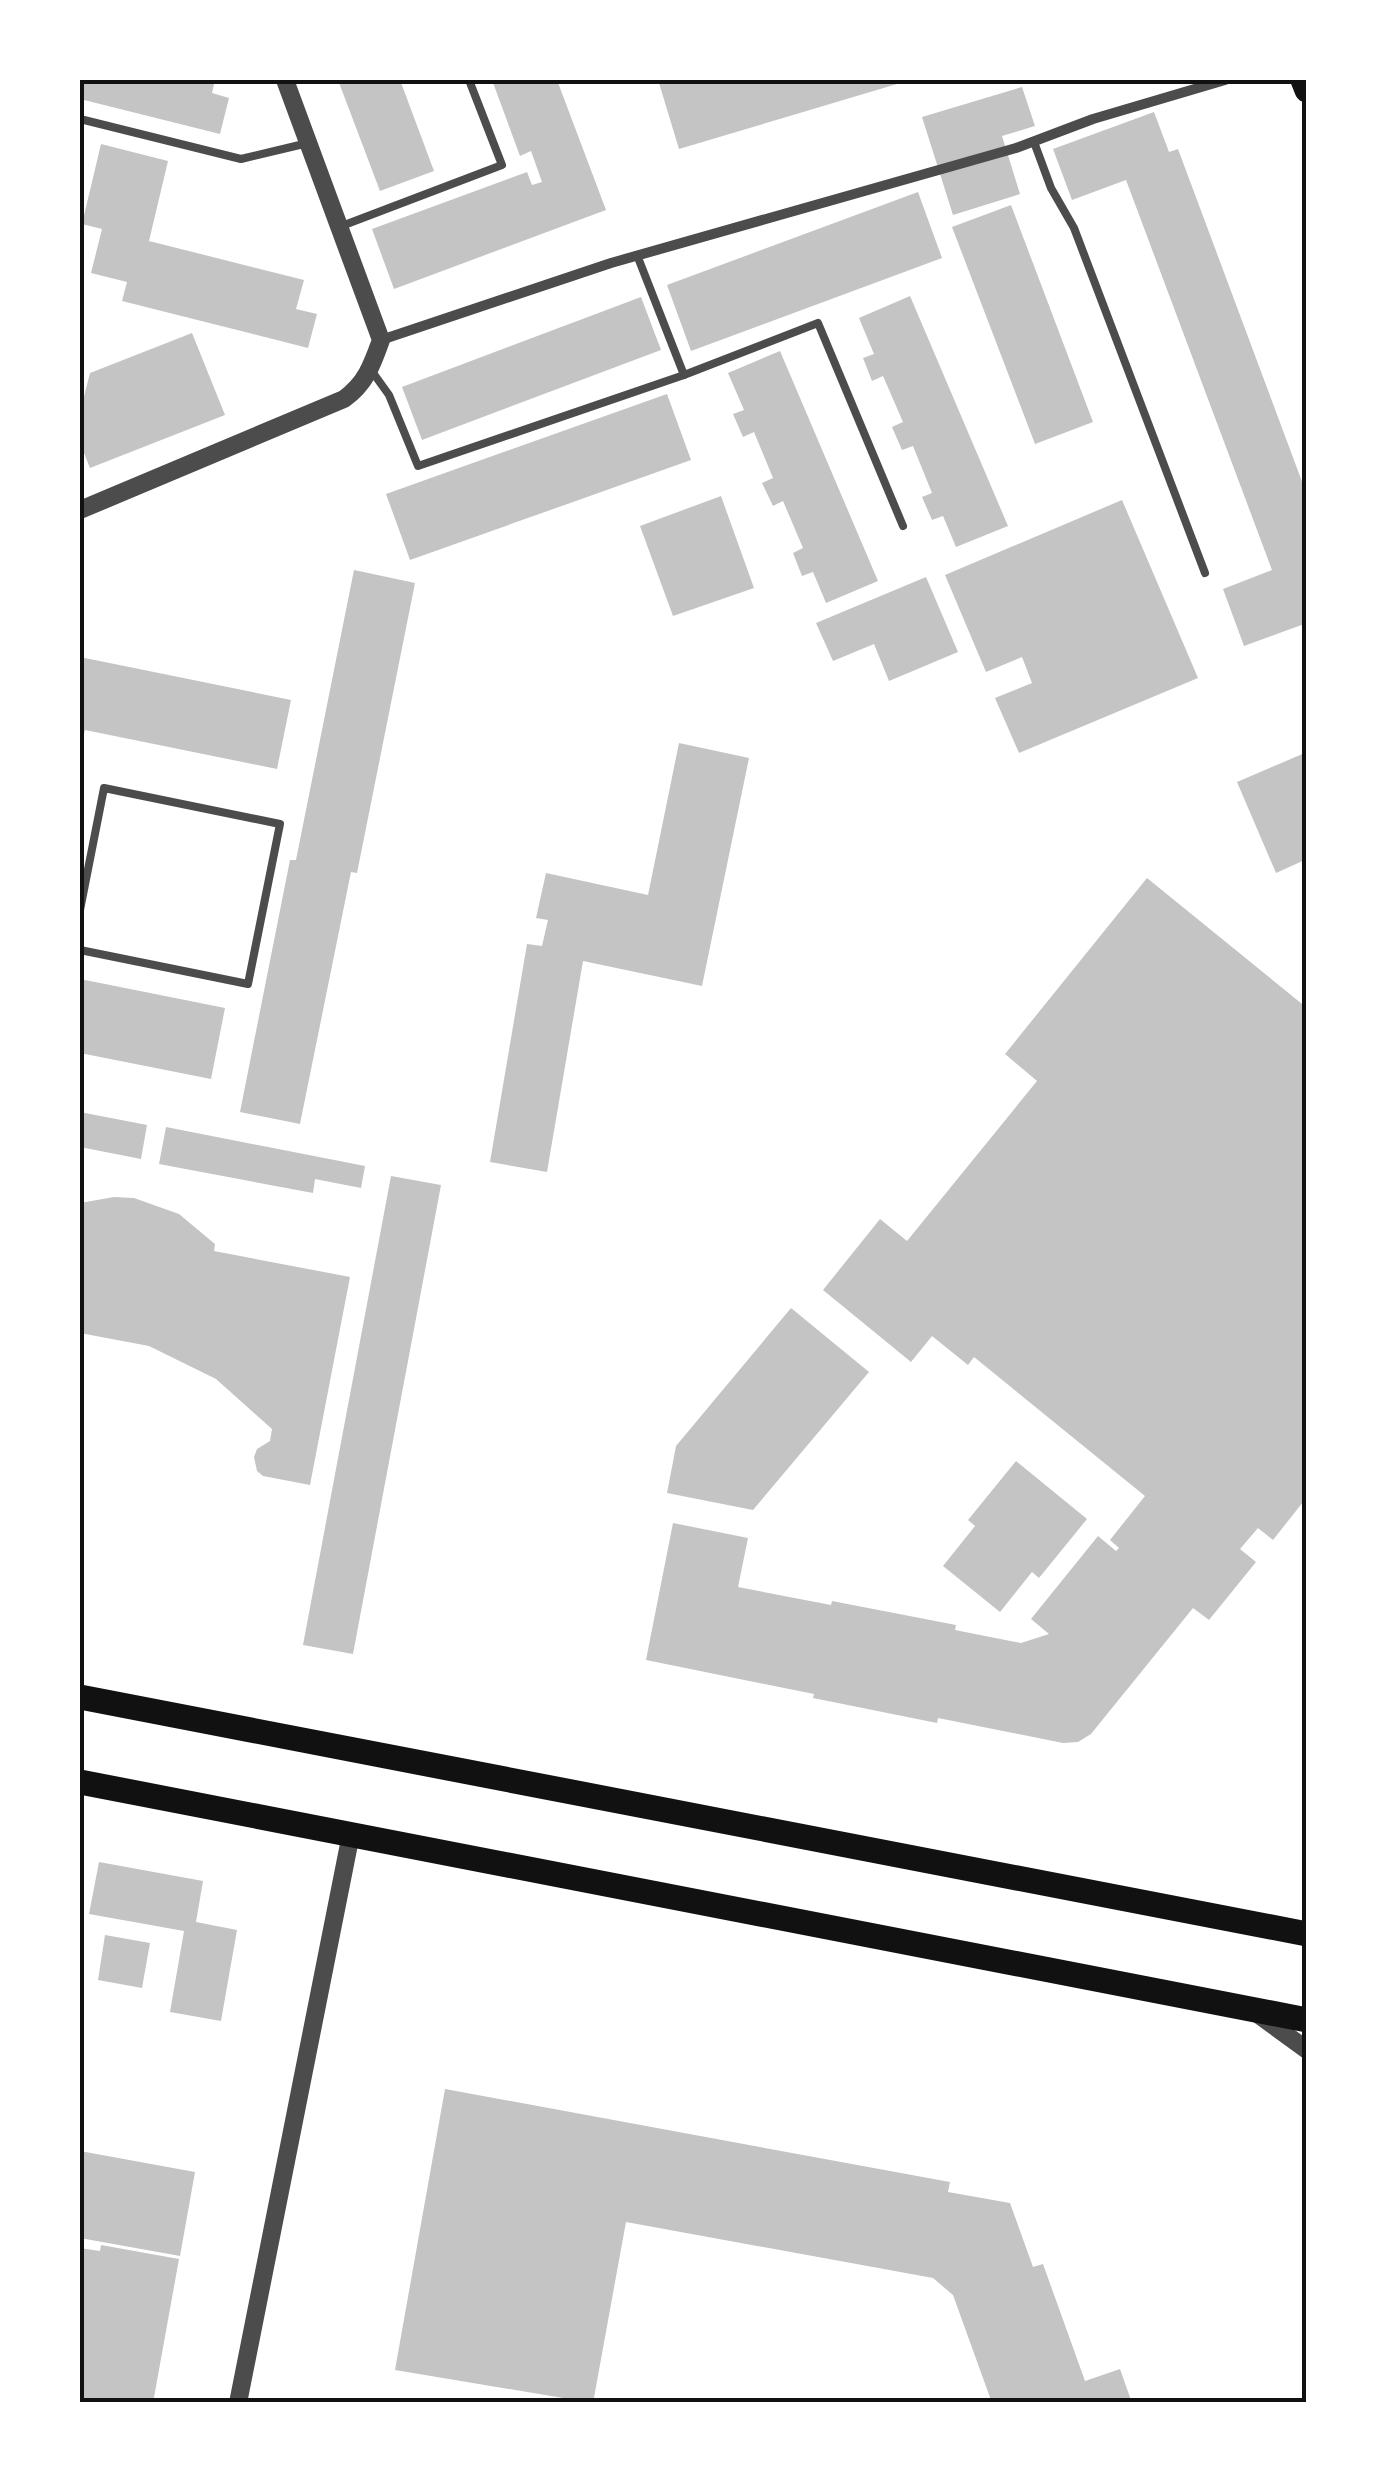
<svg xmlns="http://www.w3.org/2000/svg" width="1387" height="2483" font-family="'Titillium Web',sans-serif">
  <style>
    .building { fill: #c4c4c4 }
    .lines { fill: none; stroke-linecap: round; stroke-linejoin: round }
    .service { stroke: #4c4c4c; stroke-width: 8 }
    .minor { stroke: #4c4c4c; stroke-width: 10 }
    .tertiary { stroke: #4c4c4c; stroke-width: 18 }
    .primary { stroke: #111; stroke-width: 25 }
    .neatline { fill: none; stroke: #111; stroke-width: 4 }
  </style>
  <rect width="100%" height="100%" fill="#fff"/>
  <!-- building -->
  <g class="building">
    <polygon points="80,80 215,80 212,93 229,98 220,134 80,99"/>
    <polygon points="338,80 400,80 434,171 380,191"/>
    <polygon points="492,80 557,80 606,210 394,289 372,229 527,172 532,185 542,182 531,151 520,156"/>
    <polygon points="671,80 907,80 907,81 679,149 659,83"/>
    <polygon points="1022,87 1035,126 1002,136 1020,194 953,215 922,117"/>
    <polygon points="1154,112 1169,152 1178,149 1307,495 1307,623 1244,646 1223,589 1272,570 1126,180 1072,200 1053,149"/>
    <polygon points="101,144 168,161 149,241 304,280 296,309 317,314 308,348 122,301 127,282 91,273 102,229 82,224"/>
    <polygon points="918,192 942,258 691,351 667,285"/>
    <polygon points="1011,205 1093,422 1035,444 952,227"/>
    <polygon points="910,296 1008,526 956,547 943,516 932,520 922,497 932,493 913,446 902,450 892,427 903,422 883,376 872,381 863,358 874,354 859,318"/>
    <polygon points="641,297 661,350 422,440 402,387"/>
    <polygon points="192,333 225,415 90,468 80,443 80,412 90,373"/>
    <polygon points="780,351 878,581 826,603 813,572 802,576 793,553 803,548 783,501 773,506 762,483 773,478 754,432 743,437 733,414 744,410 728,373"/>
    <polygon points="667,394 691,460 410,560 386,494"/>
    <polygon points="721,496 754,588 673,616 640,526"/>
    <polygon points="1122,500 1198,678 1019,753 995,698 1032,683 1022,657 986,672 945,575"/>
    <polygon points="354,570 415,583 357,873 351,872 300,1124 240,1112 290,860 296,860"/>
    <polygon points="926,577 958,652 889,681 874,644 833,661 816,623"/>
    <polygon points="80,657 291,700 277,769 85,730 80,748"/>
    <polygon points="679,743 749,758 702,986 583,961 547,1172 490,1162 527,944 542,946 548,920 536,918 546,873 648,895"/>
    <polygon points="1307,752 1307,859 1276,873 1237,782"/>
    <polygon points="1147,878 1307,1008 1307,1497 1273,1540 1258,1528 1240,1549 1256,1562 1209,1620 1193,1608 1091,1734 1078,1742 1063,1743 938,1718 937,1723 813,1698 814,1694 646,1660 673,1523 748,1538 738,1587 831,1605 832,1601 956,1625 955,1630 1021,1643 1049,1634 1031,1619 1098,1536 1116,1551 1119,1548 1110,1540 1145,1496 974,1357 968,1365 932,1336 911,1362 823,1290 880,1219 907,1241 1037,1081 1005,1054"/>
    <polygon points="80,979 225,1008 211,1079 80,1053"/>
    <polygon points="80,1112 147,1125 141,1159 80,1147"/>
    <polygon points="166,1127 365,1166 361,1188 315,1179 313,1193 159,1164"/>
    <polygon points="391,1176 441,1185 353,1654 303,1645"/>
    <polygon points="114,1197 134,1198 179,1214 215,1244 214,1251 350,1277 310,1485 263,1476 257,1471 254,1457 257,1449 270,1441 272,1429 216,1379 149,1346 80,1333 80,1203"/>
    <polygon points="791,1308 869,1372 753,1510 667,1493 676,1446"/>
    <polygon points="1016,1461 1087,1519 1039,1578 1032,1572 1000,1612 943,1566 975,1526 968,1520"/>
    <polygon points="99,1862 203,1881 196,1922 237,1930 221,2021 170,2012 184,1931 89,1914"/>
    <polygon points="105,1935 150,1943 142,1988 98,1980"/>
    <polygon points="445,2089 950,2182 948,2192 1010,2203 1033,2267 1043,2264 1085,2381 1120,2369 1132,2403 992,2403 953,2295 933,2278 626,2222 593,2403 395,2370"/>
    <polygon points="80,2151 195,2172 180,2256 80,2238"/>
    <polygon points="101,2245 179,2259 153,2403 80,2403 80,2248 100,2251"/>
  </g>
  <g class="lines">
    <!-- service -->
    <g class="service">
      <polyline points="80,119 241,159 308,143"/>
      <polyline points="1034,142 1051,188 1074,228 1205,573"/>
      <polyline points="339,227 502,165 469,80"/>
      <polyline points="637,255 684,375"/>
      <polyline points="371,370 389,395 418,466 684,375 818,323 903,526"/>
      <polyline points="80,910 104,788 280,824 248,984 80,950"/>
    </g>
    <!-- minor -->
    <polyline class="minor" points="381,340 611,263 1016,148 1093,119 1225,80"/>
    <!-- tertiary -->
    <g class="tertiary">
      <path d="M80 510 344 399C366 383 372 365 381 340L285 80"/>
      <polyline points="1259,2015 1307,2050"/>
      <polyline points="238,2403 351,1834"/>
    </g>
    <!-- primary -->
    <g class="primary">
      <polyline points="1303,80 1307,90"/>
      <polyline points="80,1697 1307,1934"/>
      <polyline points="80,1782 1307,2020"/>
    </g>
  </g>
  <!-- border -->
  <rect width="1387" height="2483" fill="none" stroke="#ffffff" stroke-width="165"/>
  <rect x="82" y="82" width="1222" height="2318" class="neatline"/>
</svg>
